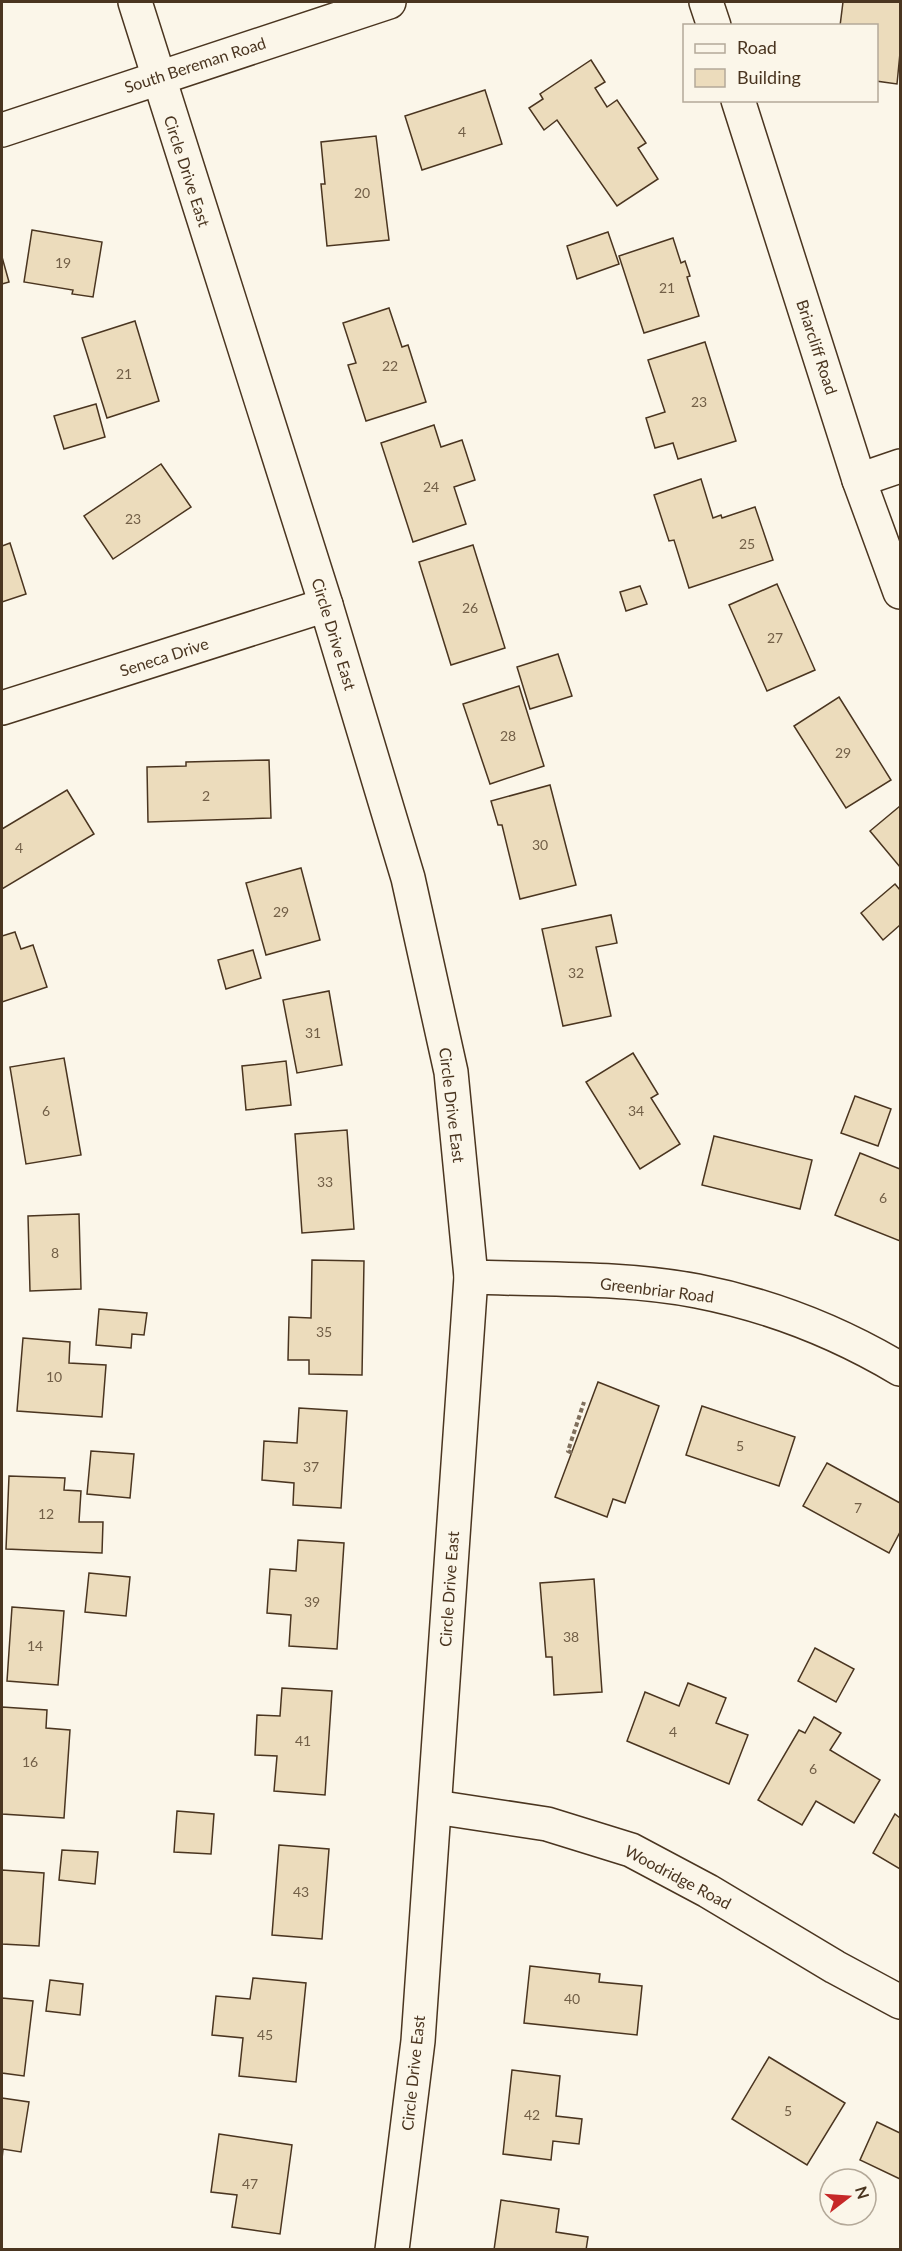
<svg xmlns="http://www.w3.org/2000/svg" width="902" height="2251" font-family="Lato,sans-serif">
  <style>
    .building { fill: #ecdcbc; stroke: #4a3520; stroke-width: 1.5 }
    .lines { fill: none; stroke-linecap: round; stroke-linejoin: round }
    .minor-casing { stroke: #4a3520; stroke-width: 36 }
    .path { stroke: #7f6f5c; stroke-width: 4; stroke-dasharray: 4.5 3; stroke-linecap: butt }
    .minor { stroke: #fbf6e9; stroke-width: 33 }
    .labels { text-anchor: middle; stroke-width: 4.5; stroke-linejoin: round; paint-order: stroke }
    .number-label { font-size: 14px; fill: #725f47 }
    .street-label { font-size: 16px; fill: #4a3520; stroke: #fbf6e9 }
  </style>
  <rect width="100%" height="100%" fill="#fbf6e9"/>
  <!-- building -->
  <g class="building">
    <polygon points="843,2 900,2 900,53 897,84 876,81 876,26 840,26"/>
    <polygon points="591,60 605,82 595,88 607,107 617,100 646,143 638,148 658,179 617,206 557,120 544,130 529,108 543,99 540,94"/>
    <polygon points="485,90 502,144 422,170 405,116"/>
    <polygon points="376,136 389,240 327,246 321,184 325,184 321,142"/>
    <polygon points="32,230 102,242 93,297 72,294 73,290 24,282"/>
    <polygon points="608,232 619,264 577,279 567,246"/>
    <polygon points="673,238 681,263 685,261 690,276 687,277 699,316 644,333 619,256"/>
    <polygon points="2,257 9,282 2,284"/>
    <polygon points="389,308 402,347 408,345 426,402 366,421 348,365 356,363 343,323"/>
    <polygon points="135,321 159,401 107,418 82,338"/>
    <polygon points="705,342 736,441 678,459 673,443 655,448 646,418 665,412 648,360"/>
    <polygon points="96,404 105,437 64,449 54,416"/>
    <polygon points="434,425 441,447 462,440 475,480 454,487 466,524 413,542 381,443"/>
    <polygon points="161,464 191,507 113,559 84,516"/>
    <polygon points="701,479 713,518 721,515 722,518 755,507 773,560 689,588 674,540 669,541 654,495"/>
    <polygon points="10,543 26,594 2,602 2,546"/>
    <polygon points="473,545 505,648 451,665 419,562"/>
    <polygon points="777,584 815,670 767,691 729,605"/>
    <polygon points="640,586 647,604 626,611 620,592"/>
    <polygon points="558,654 572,696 530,709 517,667"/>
    <polygon points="519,686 544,766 490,784 463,704"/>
    <polygon points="839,697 891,780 846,808 794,726"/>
    <polygon points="269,760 271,818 148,822 147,767 186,766 186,762"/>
    <polygon points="550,785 576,885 520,899 502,825 498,825 491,801"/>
    <polygon points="67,790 94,834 2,889 2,829"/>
    <polygon points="900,806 900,867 870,831"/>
    <polygon points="301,868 320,940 266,955 246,883"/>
    <polygon points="895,884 900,890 900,925 883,940 861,913"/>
    <polygon points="611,915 617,943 596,947 611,1016 563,1026 542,929"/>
    <polygon points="15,932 21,949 33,945 47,987 2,1002 2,936"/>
    <polygon points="253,950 261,978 226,989 218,960"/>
    <polygon points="329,991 342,1065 297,1073 283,1000"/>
    <polygon points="633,1053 658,1094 651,1098 680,1144 640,1169 586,1082"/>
    <polygon points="64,1058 81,1155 26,1164 10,1067"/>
    <polygon points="286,1061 291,1105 246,1110 242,1066"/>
    <polygon points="855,1096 891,1109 878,1146 841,1133"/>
    <polygon points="347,1130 354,1229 302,1233 295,1134"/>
    <polygon points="714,1136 812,1160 800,1209 702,1185"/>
    <polygon points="860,1153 900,1169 900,1241 835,1215"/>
    <polygon points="79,1214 81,1289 30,1291 28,1216"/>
    <polygon points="312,1260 364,1261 362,1375 309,1374 309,1360 288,1360 289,1317 311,1318"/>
    <polygon points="99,1309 147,1313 144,1335 132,1334 131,1348 96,1345"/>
    <polygon points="23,1338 70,1342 69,1363 106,1365 102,1417 17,1411"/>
    <polygon points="598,1382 659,1406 625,1503 613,1499 607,1517 555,1497"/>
    <polygon points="702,1406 795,1437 779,1486 686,1455"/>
    <polygon points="299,1408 347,1411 341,1508 293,1505 294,1483 262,1480 264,1441 297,1443"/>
    <polygon points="91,1451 134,1454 130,1498 87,1494"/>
    <polygon points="827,1463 900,1503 900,1532 889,1553 803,1506"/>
    <polygon points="9,1476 65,1478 64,1490 81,1491 79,1522 103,1522 102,1553 6,1549"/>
    <polygon points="298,1540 344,1543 337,1649 289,1646 291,1615 267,1613 270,1569 296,1571"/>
    <polygon points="89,1573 130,1577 126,1616 85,1612"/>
    <polygon points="594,1579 602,1692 554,1695 552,1657 546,1657 540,1583"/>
    <polygon points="12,1607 64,1611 58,1685 7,1681"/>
    <polygon points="815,1648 854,1669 836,1702 798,1681"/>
    <polygon points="688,1683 726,1698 716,1723 748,1735 729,1784 627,1741 645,1692 679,1706"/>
    <polygon points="282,1688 332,1691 325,1795 274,1791 277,1756 255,1755 257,1715 280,1716"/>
    <polygon points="2,1707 47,1710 46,1728 70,1730 64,1818 2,1814"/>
    <polygon points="814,1717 841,1733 830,1750 880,1780 854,1823 816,1801 802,1825 758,1800 799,1730 805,1733"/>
    <polygon points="177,1811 214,1814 211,1854 174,1852"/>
    <polygon points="895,1814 900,1818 900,1869 873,1853"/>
    <polygon points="279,1845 329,1849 322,1939 272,1935"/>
    <polygon points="62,1850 98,1852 95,1884 59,1880"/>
    <polygon points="2,1870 44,1873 39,1946 2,1944"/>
    <polygon points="530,1966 600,1974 599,1982 642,1986 637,2035 524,2023"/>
    <polygon points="253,1978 306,1983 296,2082 239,2076 243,2038 212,2035 216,1996 250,1999"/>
    <polygon points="50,1980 83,1984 80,2015 46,2011"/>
    <polygon points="2,1998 33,2001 24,2076 2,2073"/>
    <polygon points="769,2057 845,2103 807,2165 732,2119"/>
    <polygon points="512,2070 560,2076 556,2116 582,2119 579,2144 553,2141 551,2160 503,2154"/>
    <polygon points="2,2098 29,2102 21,2152 3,2149 2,2159"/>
    <polygon points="877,2122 900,2133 900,2179 860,2160"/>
    <polygon points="219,2134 292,2145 280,2234 232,2227 237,2195 211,2192"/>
    <polygon points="501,2200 559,2209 556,2232 588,2237 586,2250 494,2250"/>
  </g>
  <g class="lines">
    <!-- minor casing -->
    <g class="minor-casing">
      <g id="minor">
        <polyline points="135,2 326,605 408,878 451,1072 471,1277 418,2041 392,2250"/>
        <polyline points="706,2 714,26"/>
        <polyline points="738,100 859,480 900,592"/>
        <polyline points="2,130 389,2"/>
        <polyline points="859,480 900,466"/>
        <polyline points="2,708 326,605"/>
        <path d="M471 1277C545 1280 624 1277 697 1291 769 1305 838 1332 900 1369"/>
        <polyline points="435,1807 547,1824 631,1850 708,1891 835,1967 900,2002"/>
      </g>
    </g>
    <!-- path -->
    <polyline class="path" points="572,1453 568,1451 584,1402"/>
    <!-- minor -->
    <use href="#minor" class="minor"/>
  </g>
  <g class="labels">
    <!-- number labels -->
    <g class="number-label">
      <text x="462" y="137">4</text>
      <text x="362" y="198">20</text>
      <text x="63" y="268">19</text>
      <text x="667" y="293">21</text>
      <text x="390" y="371">22</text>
      <text x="124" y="379">21</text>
      <text x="699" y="407">23</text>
      <text x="431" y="492">24</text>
      <text x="133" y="524">23</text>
      <text x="747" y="549">25</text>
      <text x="470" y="613">26</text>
      <text x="775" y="643">27</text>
      <text x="508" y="741">28</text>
      <text x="843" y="758">29</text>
      <text x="206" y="801">2</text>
      <text x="540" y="850">30</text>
      <text x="19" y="853">4</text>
      <text x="281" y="917">29</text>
      <text x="576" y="978">32</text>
      <text x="313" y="1038">31</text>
      <text x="46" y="1116">6</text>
      <text x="636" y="1116">34</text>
      <text x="325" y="1187">33</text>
      <text x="883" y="1203">6</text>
      <text x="55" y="1258">8</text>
      <text x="324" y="1337">35</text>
      <text x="54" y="1382">10</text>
      <text x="740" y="1451">5</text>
      <text x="311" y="1472">37</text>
      <text x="858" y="1513">7</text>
      <text x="46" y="1519">12</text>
      <text x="312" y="1607">39</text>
      <text x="571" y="1642">38</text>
      <text x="35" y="1651">14</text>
      <text x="673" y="1737">4</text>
      <text x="303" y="1746">41</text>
      <text x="30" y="1767">16</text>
      <text x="813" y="1774">6</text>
      <text x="301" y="1897">43</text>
      <text x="572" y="2004">40</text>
      <text x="265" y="2040">45</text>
      <text x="788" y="2116">5</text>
      <text x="532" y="2120">42</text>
      <text x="250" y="2189">47</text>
    </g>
    <!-- street labels -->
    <g class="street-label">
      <text transform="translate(195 65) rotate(-18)" y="6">South Bereman Road</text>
      <text transform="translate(187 171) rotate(72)" y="6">Circle Drive East</text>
      <text transform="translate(817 347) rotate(72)" y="6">Briarcliff Road</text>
      <text transform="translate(334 634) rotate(73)" y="6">Circle Drive East</text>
      <text transform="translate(164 657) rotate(-18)" y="6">Seneca Drive</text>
      <text transform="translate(452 1105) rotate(83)" y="6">Circle Drive East</text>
      <text transform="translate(657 1290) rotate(7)" y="6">Greenbriar Road</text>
      <text transform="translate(449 1589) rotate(-86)" y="6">Circle Drive East</text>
      <text transform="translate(678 1877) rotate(28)" y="6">Woodridge Road</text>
      <text transform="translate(413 2073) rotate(-84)" y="6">Circle Drive East</text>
    </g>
  </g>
  <!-- border -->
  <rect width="902" height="2251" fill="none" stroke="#4a3520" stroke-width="6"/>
  <!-- legend -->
  <rect x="683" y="24" width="195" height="78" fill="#fbf6e9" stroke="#b4a999" stroke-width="1.5"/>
  <rect x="695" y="44" width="30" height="9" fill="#fbf6e9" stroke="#b4a999" stroke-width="1.5"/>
  <text x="737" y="54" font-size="18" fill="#4a3520">Road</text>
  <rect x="695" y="69" width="30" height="18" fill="#ecdcbc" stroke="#b4a999" stroke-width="1.5"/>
  <text x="737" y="84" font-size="18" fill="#4a3520">Building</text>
  <!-- north arrow -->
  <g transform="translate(848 2197) rotate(73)"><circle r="28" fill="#fbf6e9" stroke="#b4a999" stroke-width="1.5"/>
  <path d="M0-4.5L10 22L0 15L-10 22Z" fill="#c62828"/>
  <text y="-9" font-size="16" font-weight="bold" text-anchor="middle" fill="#4a3520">N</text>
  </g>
</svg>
